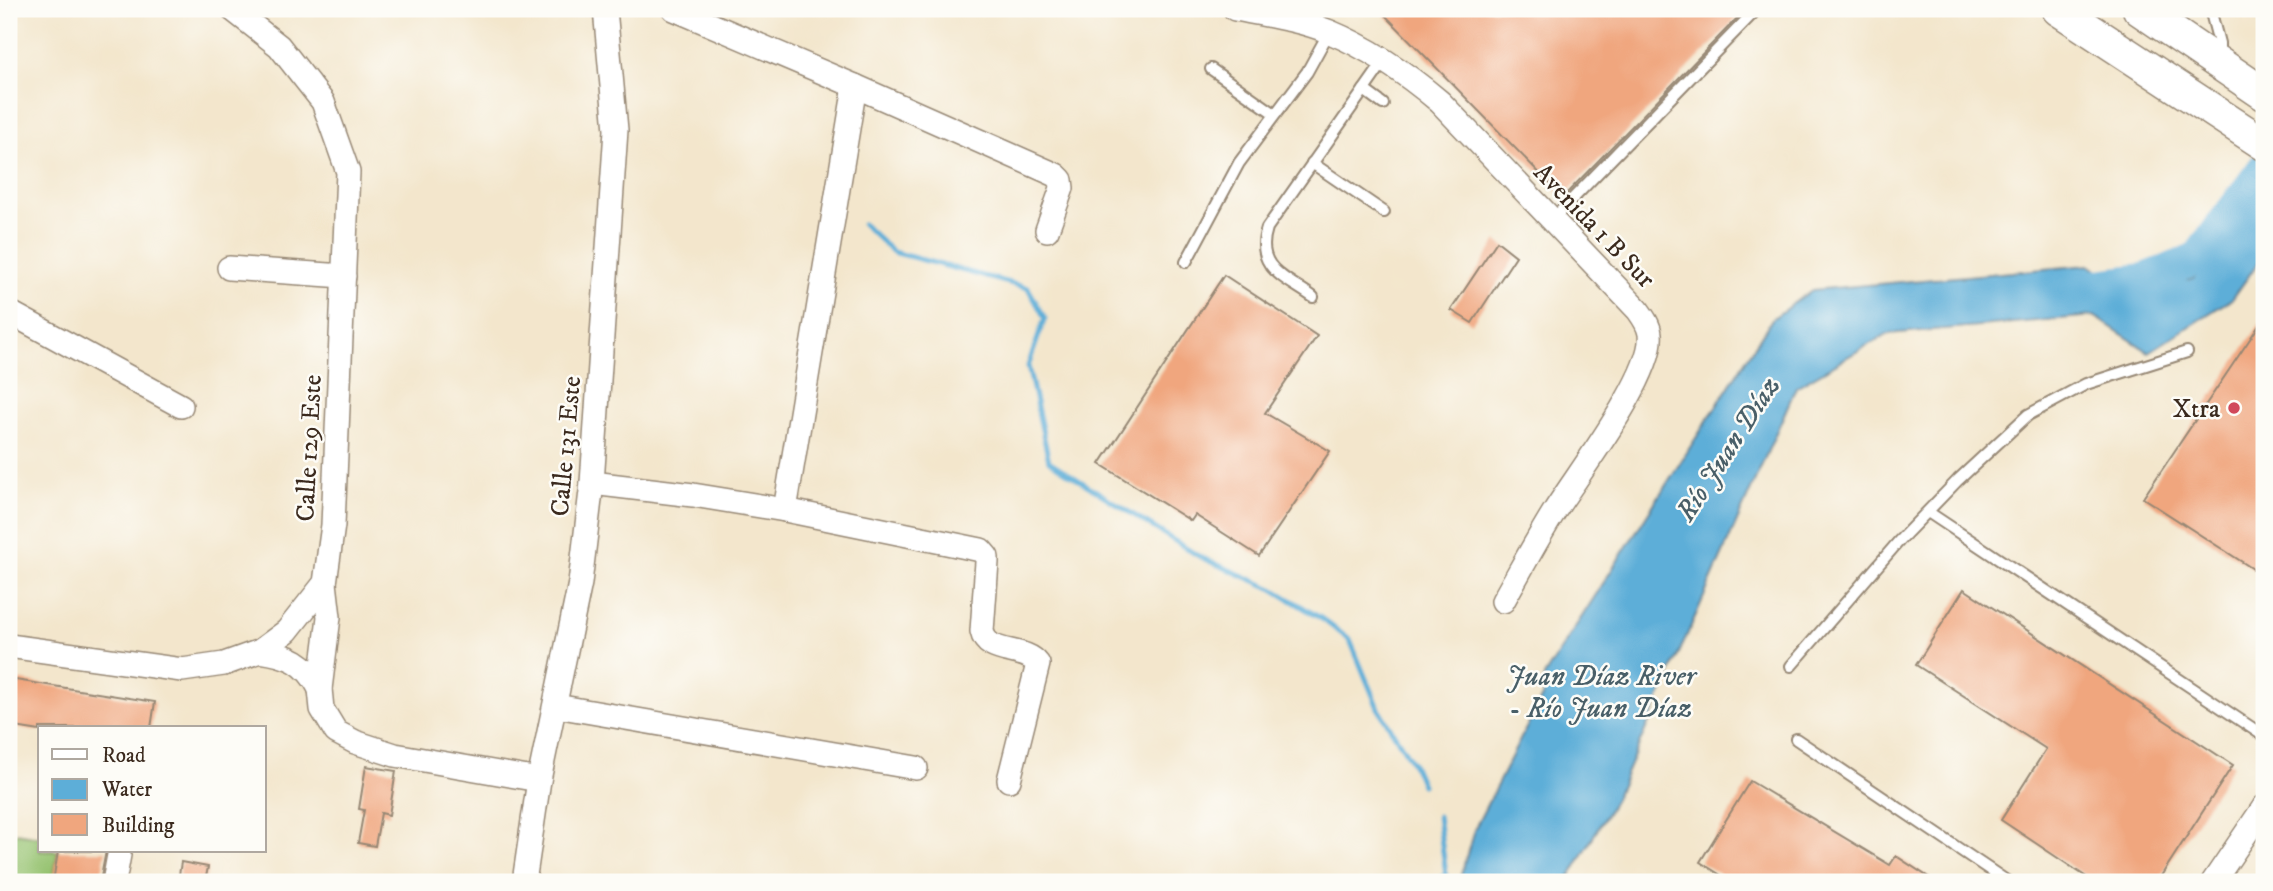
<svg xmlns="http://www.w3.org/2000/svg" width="2273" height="891" font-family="'IM FELL DW Pica',serif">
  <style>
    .green { fill: #95c270; stroke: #687647; stroke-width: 2 }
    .water { fill: #5daed8; stroke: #4c6c7b; stroke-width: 2 }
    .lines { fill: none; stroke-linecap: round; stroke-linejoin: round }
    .stream { stroke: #5daed8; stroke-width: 5 }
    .river { stroke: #5daed8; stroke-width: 33 }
    .building { fill: #f0a67e }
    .service-casing { stroke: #978875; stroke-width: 14 }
    .minor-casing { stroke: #978875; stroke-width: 26 }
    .secondary-casing { stroke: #978875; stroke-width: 35 }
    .service { stroke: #fff; stroke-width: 10 }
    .minor { stroke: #fff; stroke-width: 23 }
    .secondary { stroke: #fff; stroke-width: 32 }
    .poi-dot { fill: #d1495b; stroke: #fdfcf7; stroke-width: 2.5 }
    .labels { text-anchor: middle; stroke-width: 5; stroke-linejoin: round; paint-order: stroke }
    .street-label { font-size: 26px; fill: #3b2a1e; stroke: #fdfcf7 }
    .poi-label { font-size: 26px; fill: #3b2a1e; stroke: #fdfcf7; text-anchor: end }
    .water-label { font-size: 28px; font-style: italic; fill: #495f68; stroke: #fdfcf7 }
  </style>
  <rect width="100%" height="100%" fill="#fdfcf7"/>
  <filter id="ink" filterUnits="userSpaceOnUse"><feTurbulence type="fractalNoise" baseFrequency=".0143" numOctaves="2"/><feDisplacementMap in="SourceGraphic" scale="14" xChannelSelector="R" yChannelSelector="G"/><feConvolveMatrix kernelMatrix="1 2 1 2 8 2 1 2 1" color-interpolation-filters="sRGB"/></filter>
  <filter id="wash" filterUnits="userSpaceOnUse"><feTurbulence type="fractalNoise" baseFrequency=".00686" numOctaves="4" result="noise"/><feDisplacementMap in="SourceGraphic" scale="28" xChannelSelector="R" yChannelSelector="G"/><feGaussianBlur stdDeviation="1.57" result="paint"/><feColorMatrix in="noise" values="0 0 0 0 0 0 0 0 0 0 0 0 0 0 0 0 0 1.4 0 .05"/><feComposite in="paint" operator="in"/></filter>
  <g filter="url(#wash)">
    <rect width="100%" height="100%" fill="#f3e6cc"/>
    <!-- green -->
    <polygon class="green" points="9,832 40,837 40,851 58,851 53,882 9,882"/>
    <!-- water -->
    <polygon class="water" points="2264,161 2264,254 2233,298 2149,352 2094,316 1887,334 1796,387 1615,799 1567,882 1459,882 1474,830 1543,695 1544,676 1772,319 1812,290 2089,265 2123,288 2193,279 2257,198"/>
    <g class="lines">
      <!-- stream -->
      <g class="stream">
        <polyline points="863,224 893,252 1028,288 1045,318 1028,366 1049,461 1200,557 1273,589 1322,619 1350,640 1378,708 1413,764 1422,785"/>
        <polyline points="1436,882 1446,874 1438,816"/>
      </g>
      <!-- river -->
      <polyline class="river" points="2072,289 2146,279 2197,259 2264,168"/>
    </g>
    <g id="blocks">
      <!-- building -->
      <g class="building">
        <polygon points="1379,9 1746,9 1563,197"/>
        <polygon points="1497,241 1516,256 1472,323 1451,310"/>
        <polygon points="1224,275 1317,336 1265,413 1330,451 1259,556 1195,515 1191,521 1100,464"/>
        <polygon points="2264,318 2264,576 2143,498"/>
        <polygon points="1964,589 2233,765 2157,882 2094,882 2001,820 2046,749 1916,665"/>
        <polygon points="9,679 155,702 151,728 40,728 40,731 9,726"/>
        <polygon points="366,766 396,771 389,815 381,813 375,846 358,843 364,810 359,809"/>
        <polygon points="1750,781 1890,865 1896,856 1936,882 1732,882 1700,862"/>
        <polygon points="58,851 106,851 100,882 53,882"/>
        <polygon points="181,862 208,867 205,882 178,882"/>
      </g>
    </g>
  </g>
  <g filter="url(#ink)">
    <use href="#blocks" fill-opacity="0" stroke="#978875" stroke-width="2"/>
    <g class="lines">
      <!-- service casing -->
      <g class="service-casing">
        <g id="service">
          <polyline points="2210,9 2219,43 2219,56"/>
          <polyline points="1211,69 1275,114"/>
          <polyline points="1364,90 1383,104"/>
          <polyline points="1312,163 1384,212"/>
          <polyline points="1552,220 1757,9"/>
          <polyline points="1186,262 1239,163 1307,72 1329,32"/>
          <path d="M1313 297C1285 277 1254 268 1267 228L1385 60"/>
          <polyline points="1928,512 2264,736"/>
          <polyline points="1791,666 1899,541 1958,480 2028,415 2086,384 2187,352"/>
          <polyline points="1796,739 2008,882"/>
        </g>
      </g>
      <!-- minor casing -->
      <g class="minor-casing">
        <g id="minor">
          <polyline points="674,9 855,86 1056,175 1061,180 1062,188 1047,230"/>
          <path d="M1235 9C1267 15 1301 20 1330 32 1371 49 1407 74 1440 102L1638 310C1643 317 1649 325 1650 334 1655 374 1577 475 1554 512 1536 541 1520 571 1503 601"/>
          <polyline points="229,268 344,276"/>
          <polyline points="9,312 181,406"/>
          <path d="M592 483 693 495 785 510 981 550 987 557V562L982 631C987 657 1024 645 1038 664L1009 780"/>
          <polyline points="785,510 855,86"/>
          <polyline points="325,583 329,617 320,689 322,709 336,732 355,742 395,755 539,780"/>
          <polyline points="9,646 182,670 224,664 260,651 287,631 325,583 333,525 348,172 323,102 279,46 232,9"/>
          <path d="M260 651C289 655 306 662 320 689"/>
          <polyline points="556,706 916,768"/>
          <polyline points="114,882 119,855"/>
          <polyline points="524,882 539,780 580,583 592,483 616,130 605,9"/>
          <polyline points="2213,882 2264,807"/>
        </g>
      </g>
      <!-- secondary casing -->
      <g class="secondary-casing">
        <g id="secondary">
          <polyline points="2058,9 2264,144"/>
          <polyline points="2139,9 2264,94"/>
        </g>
      </g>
      <!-- service -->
      <use href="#service" class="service"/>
      <!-- minor -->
      <use href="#minor" class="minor"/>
      <!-- secondary -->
      <use href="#secondary" class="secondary"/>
    </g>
  </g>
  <!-- markers -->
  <circle class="poi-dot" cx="2234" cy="408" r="7"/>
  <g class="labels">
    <!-- street labels -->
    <g class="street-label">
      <text transform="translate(1595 225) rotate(46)" y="9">Avenida 1 B Sur</text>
      <text transform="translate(565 446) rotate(-85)" y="9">Calle 131 Este</text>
      <text transform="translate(308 448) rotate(-87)" y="9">Calle 129 Este</text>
    </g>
    <!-- poi labels -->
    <g class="poi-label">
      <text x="2220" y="417">Xtra</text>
    </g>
    <!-- water labels -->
    <g class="water-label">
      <text transform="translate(1727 448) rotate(-57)" y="10">Río Juan Díaz</text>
      <text x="1601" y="685">Juan Díaz River<tspan x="1601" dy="32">- Río Juan Díaz</tspan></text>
    </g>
  </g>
  <!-- margin -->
  <rect width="2273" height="891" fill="none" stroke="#fdfcf7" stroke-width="35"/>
  <!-- legend -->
  <rect x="38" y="726" width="228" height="126" fill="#fdfcf7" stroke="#afa8a0" stroke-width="2"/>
  <rect x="52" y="749" width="35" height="10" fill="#ffffff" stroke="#afa8a0" stroke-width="2"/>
  <text x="102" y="762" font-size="21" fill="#3b2a1e">Road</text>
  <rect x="52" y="779" width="35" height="21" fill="#5daed8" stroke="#afa8a0" stroke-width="2"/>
  <text x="102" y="796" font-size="21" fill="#3b2a1e">Water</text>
  <rect x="52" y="814" width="35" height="21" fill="#f0a67e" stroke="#afa8a0" stroke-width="2"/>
  <text x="102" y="832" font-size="21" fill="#3b2a1e">Building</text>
</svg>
